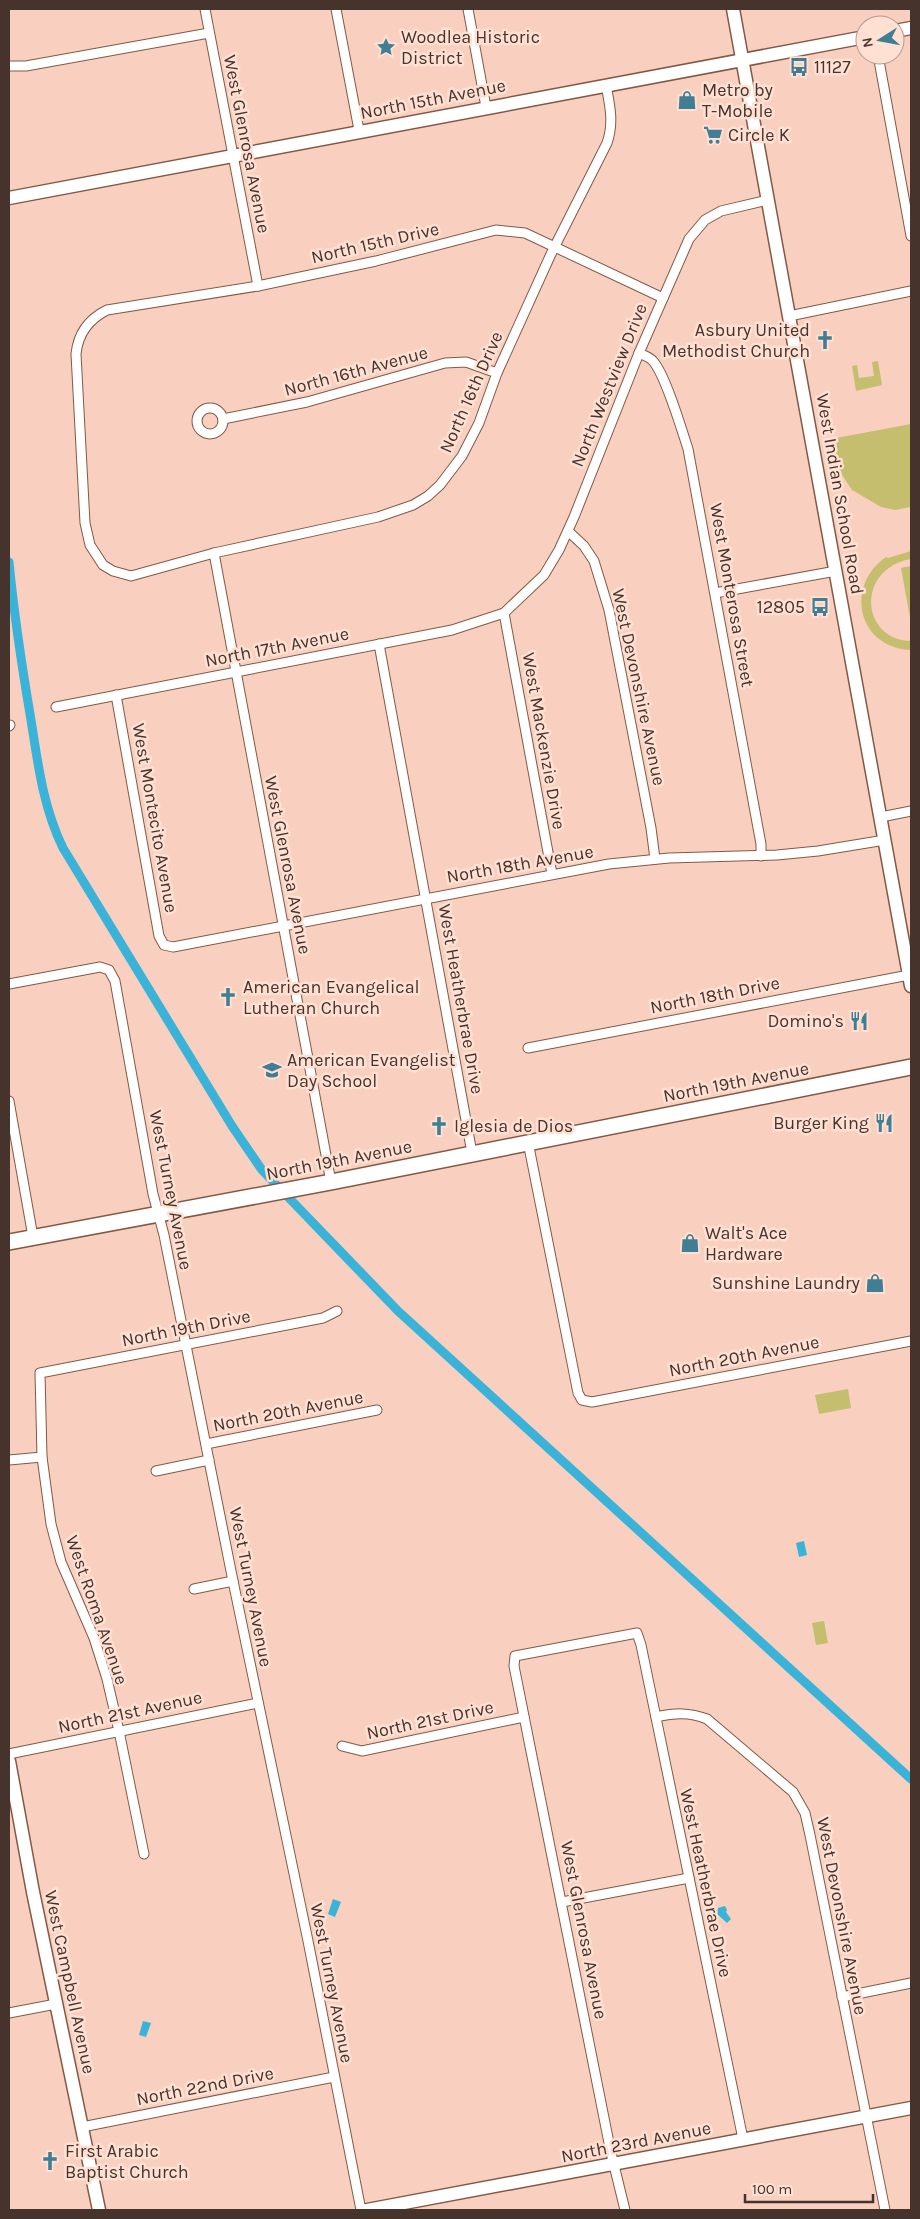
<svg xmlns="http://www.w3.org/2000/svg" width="920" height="2219" font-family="Karla,sans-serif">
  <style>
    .green { fill: #c6be6f }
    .water { fill: #3bb2d8 }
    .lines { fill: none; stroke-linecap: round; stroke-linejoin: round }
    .canal { stroke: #3bb2d8; stroke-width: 9 }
    .street-casing { stroke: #835846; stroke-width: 11 }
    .secondary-casing { stroke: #835846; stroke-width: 15 }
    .primary-casing { stroke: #835846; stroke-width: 18 }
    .street { stroke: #fff; stroke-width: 9 }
    .secondary { stroke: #fff; stroke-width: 12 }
    .primary { stroke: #fff; stroke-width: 15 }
    .labels { text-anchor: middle; stroke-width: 5; stroke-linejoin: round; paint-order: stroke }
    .poi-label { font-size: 18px; fill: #46332b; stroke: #ffe0d3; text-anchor: start }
    .street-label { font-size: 18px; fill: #46332b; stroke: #ffe0d3 }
  </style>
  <rect width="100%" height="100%" fill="#f9d0bf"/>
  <!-- green -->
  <g class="green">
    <polygon points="878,361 882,385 856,391 852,366 857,365 859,378 874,376 872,362"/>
    <polygon points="911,424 911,507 895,510 881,507 852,490 838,469 831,439"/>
    <path d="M911 551V559C855 569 861 640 911 641V650C858 648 844 586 886 557L888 558Z"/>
    <polygon points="911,566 911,623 901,568"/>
    <polygon points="848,1389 851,1408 819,1414 815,1395"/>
    <polygon points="824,1621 828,1643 816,1645 812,1623"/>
  </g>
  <!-- water -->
  <g class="water">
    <polygon points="804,1541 807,1555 799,1557 796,1543"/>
    <polygon points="333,1899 341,1902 335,1917 328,1914"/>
    <polygon points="725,1906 727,1910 726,1912 731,1919 727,1923 717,1914 718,1908"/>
    <polygon points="143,2021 151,2023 146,2037 139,2035"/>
  </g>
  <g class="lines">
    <!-- canal -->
    <path class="canal" d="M9 562C14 615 22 667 31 720 38 764 43 807 63 848L232 1126 262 1170 398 1311 911 1779"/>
    <!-- street casing -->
    <g class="street-casing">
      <g id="street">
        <polyline points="205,9 258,286"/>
        <polyline points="336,9 359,130"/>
        <polyline points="468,9 486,107"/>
        <polyline points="878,55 911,236"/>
        <polyline points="9,66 26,66 209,33"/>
        <path d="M606 85C610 106 614 123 607 143L559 238 551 254 497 373 479 423 462 456 440 485 428 496 413 505 378 517 214 553 131 576 113 571 103 565 90 545 85 523 76 354C78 334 89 319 107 310L258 286 376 261 496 230 525 233 663 298"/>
        <polyline points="789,316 911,291"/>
        <path d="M639 353C643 355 650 357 653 361 666 376 681 428 688 449L761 844V856"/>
        <circle cx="210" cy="421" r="13"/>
        <polyline points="223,419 307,402 445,363 466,362 497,373"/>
        <polyline points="568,531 584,546 594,561 609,610 651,828 655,859"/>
        <polyline points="214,553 331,1182"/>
        <polyline points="715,593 836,571"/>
        <polyline points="504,613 552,874"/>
        <polyline points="379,644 472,1153"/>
        <polyline points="116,695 159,936 164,945 173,947 609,864 669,858 777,855 818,851 885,840"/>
        <polyline points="56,707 452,630 504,613 544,575 559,550 574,517 639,353 689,239 705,220 721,211 768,200"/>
        <polyline points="9,726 10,725"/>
        <polyline points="881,817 911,811"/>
        <polyline points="9,984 100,967 109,970 115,981 153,1194 164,1235 233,1581 308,1941 361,2210"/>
        <polyline points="528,1048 909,975"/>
        <polyline points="9,1101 33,1237"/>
        <polyline points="528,1142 578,1393 582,1400 592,1402 911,1341"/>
        <polyline points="206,1444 377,1410"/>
        <polyline points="9,1460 42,1457"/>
        <polyline points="156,1471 209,1460"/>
        <polyline points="194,1589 233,1581"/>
        <path d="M656 1717C675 1713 689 1712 707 1719L793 1792 805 1813 810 1835 885 2210"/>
        <polyline points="342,1746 362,1751 524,1717"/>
        <polyline points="9,1754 258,1703"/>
        <polyline points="144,1854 119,1731 107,1679 94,1638 61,1562 51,1524 42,1457 40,1373 323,1318 337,1311"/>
        <polyline points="562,1902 689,1878"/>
        <polyline points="842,1997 911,1983"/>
        <polyline points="9,2013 56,2004"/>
        <polyline points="82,2127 334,2077"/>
        <polyline points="625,2210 611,2153 514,1666 515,1656 637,1633 641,1645 743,2139"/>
      </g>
    </g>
    <!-- secondary casing -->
    <g class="secondary-casing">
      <g id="secondary">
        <polyline points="733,9 911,986"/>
        <polyline points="895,31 911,28"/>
        <polyline points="9,198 865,37"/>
        <polyline points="9,1761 33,1892 99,2210"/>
        <polyline points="367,2210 911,2108"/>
      </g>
    </g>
    <!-- primary casing -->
    <g class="primary-casing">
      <polyline id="primary" points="9,1242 331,1182 911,1067"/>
    </g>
    <!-- street -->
    <use href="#street" class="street"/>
    <!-- secondary -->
    <use href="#secondary" class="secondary"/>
    <!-- primary -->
    <use href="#primary" class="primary"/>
  </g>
  <!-- icons -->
  <defs>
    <g id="sight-bare" transform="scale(1.5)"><path d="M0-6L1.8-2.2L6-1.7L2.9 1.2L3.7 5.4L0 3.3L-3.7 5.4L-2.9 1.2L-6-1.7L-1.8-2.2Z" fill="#407e94" stroke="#ffe0d3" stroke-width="2.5" paint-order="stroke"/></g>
    <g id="bus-bare" transform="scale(1.5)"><path d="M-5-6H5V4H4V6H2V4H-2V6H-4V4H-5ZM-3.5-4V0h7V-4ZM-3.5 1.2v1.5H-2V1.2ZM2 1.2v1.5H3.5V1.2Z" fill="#407e94" stroke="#ffe0d3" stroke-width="2.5" paint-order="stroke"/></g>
    <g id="shop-bare" transform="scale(1.5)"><path d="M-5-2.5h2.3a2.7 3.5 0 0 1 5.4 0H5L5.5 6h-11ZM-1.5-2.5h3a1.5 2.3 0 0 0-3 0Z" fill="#407e94" stroke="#ffe0d3" stroke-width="2.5" paint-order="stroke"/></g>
    <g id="supermarket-bare" transform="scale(1.5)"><path d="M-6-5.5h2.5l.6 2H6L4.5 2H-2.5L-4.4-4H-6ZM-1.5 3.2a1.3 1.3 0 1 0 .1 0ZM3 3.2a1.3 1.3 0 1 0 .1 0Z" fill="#407e94" stroke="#ffe0d3" stroke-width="2.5" paint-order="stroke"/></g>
    <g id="church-bare" transform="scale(1.5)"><path d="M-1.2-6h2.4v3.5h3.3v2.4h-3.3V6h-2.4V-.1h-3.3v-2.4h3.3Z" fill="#407e94" stroke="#ffe0d3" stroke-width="2.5" paint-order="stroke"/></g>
    <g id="restaurant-bare" transform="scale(1.5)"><path d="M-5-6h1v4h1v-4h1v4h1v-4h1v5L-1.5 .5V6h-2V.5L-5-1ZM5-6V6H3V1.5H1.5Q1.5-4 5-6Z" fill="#407e94" stroke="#ffe0d3" stroke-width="2.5" paint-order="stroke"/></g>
    <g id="school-bare" transform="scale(1.5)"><path d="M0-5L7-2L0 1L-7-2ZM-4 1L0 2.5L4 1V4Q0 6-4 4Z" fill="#407e94" stroke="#ffe0d3" stroke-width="2.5" paint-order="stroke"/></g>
  </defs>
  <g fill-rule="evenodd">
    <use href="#sight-bare" x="386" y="47"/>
    <use href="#bus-bare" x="799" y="67"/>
    <use href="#shop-bare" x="687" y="100"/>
    <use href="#supermarket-bare" x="713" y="135"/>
    <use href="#church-bare" x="825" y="340"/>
    <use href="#bus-bare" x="820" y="607"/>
    <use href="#church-bare" x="228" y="997"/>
    <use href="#restaurant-bare" x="859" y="1021"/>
    <use href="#school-bare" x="272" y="1070"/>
    <use href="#restaurant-bare" x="884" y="1123"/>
    <use href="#church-bare" x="439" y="1126"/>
    <use href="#shop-bare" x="690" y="1243"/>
    <use href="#shop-bare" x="875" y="1283"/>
    <use href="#church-bare" x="50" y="2161"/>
  </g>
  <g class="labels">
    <!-- poi labels -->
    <g class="poi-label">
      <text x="401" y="43">Woodlea Historic<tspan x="401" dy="21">District</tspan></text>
      <text x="814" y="73">11127</text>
      <text x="702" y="96">Metro by<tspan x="702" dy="21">T-Mobile</tspan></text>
      <text x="728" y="141">Circle K</text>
      <text x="810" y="336" text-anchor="end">Asbury United<tspan x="810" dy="21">Methodist Church</tspan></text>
      <text x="805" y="613" text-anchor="end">12805</text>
      <text x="243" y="993">American Evangelical<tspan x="243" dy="21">Lutheran Church</tspan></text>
      <text x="844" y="1027" text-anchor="end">Domino's</text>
      <text x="287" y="1066">American Evangelist<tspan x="287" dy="21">Day School</tspan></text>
      <text x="869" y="1129" text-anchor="end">Burger King</text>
      <text x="454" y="1132">Iglesia de Dios</text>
      <text x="705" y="1239">Walt's Ace<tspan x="705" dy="21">Hardware</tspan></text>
      <text x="860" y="1289" text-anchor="end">Sunshine Laundry</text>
      <text x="65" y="2157">First Arabic<tspan x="65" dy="21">Baptist Church</tspan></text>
    </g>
    <!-- street labels -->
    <g class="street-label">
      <text transform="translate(433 99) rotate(-11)" y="6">North 15th Avenue</text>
      <text transform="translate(247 144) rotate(79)" y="6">West Glenrosa Avenue</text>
      <text transform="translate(375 243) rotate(-13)" y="6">North 15th Drive</text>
      <text transform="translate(356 371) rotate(-15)" y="6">North 16th Avenue</text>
      <text transform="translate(609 385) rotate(-68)" y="6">North Westview Drive</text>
      <text transform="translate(471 392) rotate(-66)" y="6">North 16th Drive</text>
      <text transform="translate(840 494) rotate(80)" y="6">West Indian School Road</text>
      <text transform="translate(732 595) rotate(80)" y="6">West Monterosa Street</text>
      <text transform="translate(277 647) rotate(-11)" y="6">North 17th Avenue</text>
      <text transform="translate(639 687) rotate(78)" y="6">West Devonshire Avenue</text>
      <text transform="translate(544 741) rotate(80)" y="6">West Mackenzie Drive</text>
      <text transform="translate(155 818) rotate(80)" y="6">West Montecito Avenue</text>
      <text transform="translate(520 864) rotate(-10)" y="6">North 18th Avenue</text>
      <text transform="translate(288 865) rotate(79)" y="6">West Glenrosa Avenue</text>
      <text transform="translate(715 995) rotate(-11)" y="6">North 18th Drive</text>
      <text transform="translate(461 999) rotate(80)" y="6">West Heatherbrae Drive</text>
      <text transform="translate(736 1082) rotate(-11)" y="6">North 19th Avenue</text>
      <text transform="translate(339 1160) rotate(-11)" y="6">North 19th Avenue</text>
      <text transform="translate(171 1190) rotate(79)" y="6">West Turney Avenue</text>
      <text transform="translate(186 1328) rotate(-11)" y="6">North 19th Drive</text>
      <text transform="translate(744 1356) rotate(-11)" y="6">North 20th Avenue</text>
      <text transform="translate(288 1411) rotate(-11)" y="6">North 20th Avenue</text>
      <text transform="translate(251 1587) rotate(79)" y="6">West Turney Avenue</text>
      <text transform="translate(97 1610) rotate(71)" y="6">West Roma Avenue</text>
      <text transform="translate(130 1712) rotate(-12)" y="6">North 21st Avenue</text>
      <text transform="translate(430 1720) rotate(-12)" y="6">North 21st Drive</text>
      <text transform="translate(706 1883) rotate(78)" y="6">West Heatherbrae Drive</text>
      <text transform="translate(842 1916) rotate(79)" y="6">West Devonshire Avenue</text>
      <text transform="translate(584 1930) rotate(79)" y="6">West Glenrosa Avenue</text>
      <text transform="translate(70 1982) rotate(78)" y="6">West Campbell Avenue</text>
      <text transform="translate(332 1983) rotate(79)" y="6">West Turney Avenue</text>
      <text transform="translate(205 2086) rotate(-11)" y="6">North 22nd Drive</text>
      <text transform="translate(636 2142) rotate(-11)" y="6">North 23rd Avenue</text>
    </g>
  </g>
  <!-- border -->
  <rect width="920" height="2219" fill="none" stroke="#46332b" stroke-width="20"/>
  <!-- north arrow -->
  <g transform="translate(880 40) rotate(259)"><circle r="24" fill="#ffe0d3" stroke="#b59b90"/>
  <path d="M0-4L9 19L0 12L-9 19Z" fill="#407e94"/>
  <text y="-8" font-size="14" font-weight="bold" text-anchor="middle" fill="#46332b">N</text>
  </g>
  <!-- scale -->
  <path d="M745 2194v8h128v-8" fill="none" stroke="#46332b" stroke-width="2.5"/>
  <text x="752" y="2194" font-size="15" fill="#46332b" stroke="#ffe0d3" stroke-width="4" paint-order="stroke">100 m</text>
</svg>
